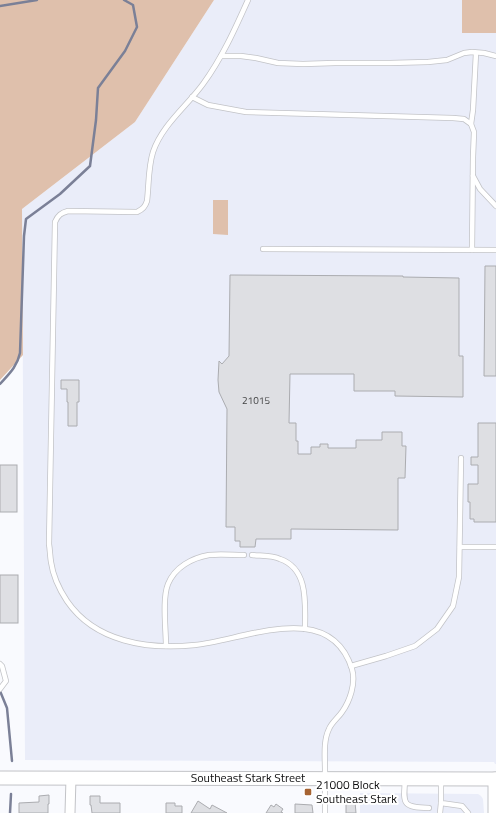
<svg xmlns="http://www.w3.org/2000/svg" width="496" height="813" font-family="'Titillium Web',sans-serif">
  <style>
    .built { fill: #eaedf9 }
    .green { fill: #dfc0ac }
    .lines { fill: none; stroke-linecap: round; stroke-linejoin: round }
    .stream { stroke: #7b8097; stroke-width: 2.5 }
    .building { fill: #dedfe3; stroke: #abacb0 }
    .lane-casing { stroke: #c2c3c7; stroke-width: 6 }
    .street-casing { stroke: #c2c3c7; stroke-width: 11 }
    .secondary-casing { stroke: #c2c3c7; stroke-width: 15 }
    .lane { stroke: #fff; stroke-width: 4.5 }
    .street { stroke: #fff; stroke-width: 9 }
    .secondary { stroke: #fff; stroke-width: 13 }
    .poi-dot { fill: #a66332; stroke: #fff; stroke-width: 1.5 }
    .labels { text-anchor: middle; stroke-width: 4; stroke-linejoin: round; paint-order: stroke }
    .number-label { font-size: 10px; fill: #404142 }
    .street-label { font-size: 12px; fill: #0c0c0d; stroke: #fff }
    .poi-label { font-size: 12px; fill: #0c0c0d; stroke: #fff; text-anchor: start }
  </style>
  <rect width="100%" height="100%" fill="#f9fafe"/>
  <!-- built -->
  <g class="built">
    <polygon points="214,0 462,0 462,32 496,33 496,764 495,764 494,762 25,760 22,209 135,122"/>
    <polygon points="360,793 478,794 481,796 483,799 484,813 360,813"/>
  </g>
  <!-- green -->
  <g class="green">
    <polygon points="0,0 214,0 135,122 22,209 23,355 0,380"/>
    <rect x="462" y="0" width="34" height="33"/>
    <polygon points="213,200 228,200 228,235 213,234"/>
  </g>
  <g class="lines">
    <!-- stream -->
    <g class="stream">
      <polyline points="0,6 37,0"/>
      <path d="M0 384C9 374 17 367 20 353L24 236 26 219 60 194 90 166 96 120 98 88 125 51 137 27 133 5 124 0"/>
      <polyline points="0,691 7,708 12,761"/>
      <polyline points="10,813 11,794"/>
    </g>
  </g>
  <!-- building -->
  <g class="building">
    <polygon points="485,266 496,266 496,376 484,376"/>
    <polygon points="230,275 403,276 403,277 459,278 459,356 463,356 463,397 395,396 395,391 354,391 354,374 290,374 289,423 296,423 296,441 298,441 298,454 311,454 311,447 320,447 320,444 328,444 328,448 356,448 356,440 382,440 382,432 402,432 402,446 406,446 405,478 398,478 398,530 291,529 291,539 256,539 255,547 240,547 240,541 235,541 235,527 226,527 227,409 219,392 218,380 219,361 222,364 229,356"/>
    <polygon points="61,380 79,380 79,402 77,402 77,426 68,426 68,402 67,402 67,389 61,389"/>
    <polygon points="478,423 496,423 496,522 474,522 474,519 470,519 470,502 468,502 468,484 478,484 478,465 471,465 471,457 478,457"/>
    <rect x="0" y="465" width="17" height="47"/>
    <rect x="0" y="575" width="18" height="48"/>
    <polygon points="49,795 49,804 48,804 48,813 19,813 19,803 39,802 39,796"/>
    <polygon points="90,796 100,796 100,803 120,803 120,813 92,813 91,805 90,805"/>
    <polygon points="198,801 210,809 212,805 227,813 191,813"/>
    <polygon points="346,802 355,802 356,813 346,813"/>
    <polygon points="166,803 175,803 175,806 182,806 182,813 166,813"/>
    <polygon points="276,804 283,809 281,812 283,813 266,813 271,805 274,807"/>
    <polygon points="295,804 312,805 313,813 295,813"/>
  </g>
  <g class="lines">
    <!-- lane casing -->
    <g class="lane-casing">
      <g id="lane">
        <path d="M248 0C235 29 222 58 203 84 187 106 162 125 153 152 148 168 149 185 147 201 145 207 143 209 137 212L68 211C61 213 58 215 55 222L49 544C50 550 50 556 51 562 53 576 59 589 67 601 95 642 148 650 195 645 245 640 330 598 352 669 356 683 350 701 342 712 338 718 332 722 329 729 323 741 325 758 325 771 325 785 325 799 325 813"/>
        <polyline points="221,56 241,56 256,58 278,63 303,64 335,63 390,63 428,62 447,60 464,53 472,52 484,53 496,56"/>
        <polyline points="192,97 208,105 246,112 453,118 464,119 471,124 474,132 473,157 472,250"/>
        <polyline points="471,124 473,110 476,53"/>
        <polyline points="473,176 480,189 496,206"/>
        <polyline points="263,249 496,250"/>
        <polyline points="460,547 496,547"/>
        <path d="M252 555C261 556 271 555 280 559 309 569 305 604 305 629"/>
        <path d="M166 646C166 630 162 599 168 584 175 567 192 558 209 555 220 554 232 555 244 555"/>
        <polyline points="0,664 2,666 6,681 0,689"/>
        <polyline points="351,666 386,656 415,646 437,629 453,606 459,577 461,458"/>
        <path d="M405 781C403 805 403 807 429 808"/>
        <polyline points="441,781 441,803 462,806 468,813"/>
        <polyline points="440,813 441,803"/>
      </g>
    </g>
    <!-- street casing -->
    <g class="street-casing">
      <polyline id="street" points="70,813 71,778"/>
    </g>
    <!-- secondary casing -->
    <g class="secondary-casing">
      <g id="secondary">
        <polyline points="0,778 496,779"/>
        <polyline points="495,779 495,813"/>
      </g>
    </g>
    <!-- lane -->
    <use href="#lane" class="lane"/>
    <!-- street -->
    <use href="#street" class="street"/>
    <!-- secondary -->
    <use href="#secondary" class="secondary"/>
  </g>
  <!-- markers -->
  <rect class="poi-dot" x="304" y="788" width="8" height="8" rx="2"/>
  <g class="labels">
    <!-- number labels -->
    <g class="number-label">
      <text x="256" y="404">21015</text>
    </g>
    <!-- street labels -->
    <g class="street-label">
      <text x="248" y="782">Southeast Stark Street</text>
    </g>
    <!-- poi labels -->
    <g class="poi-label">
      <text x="316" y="789">21000 Block<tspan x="316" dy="14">Southeast Stark</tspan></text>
    </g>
  </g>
</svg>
